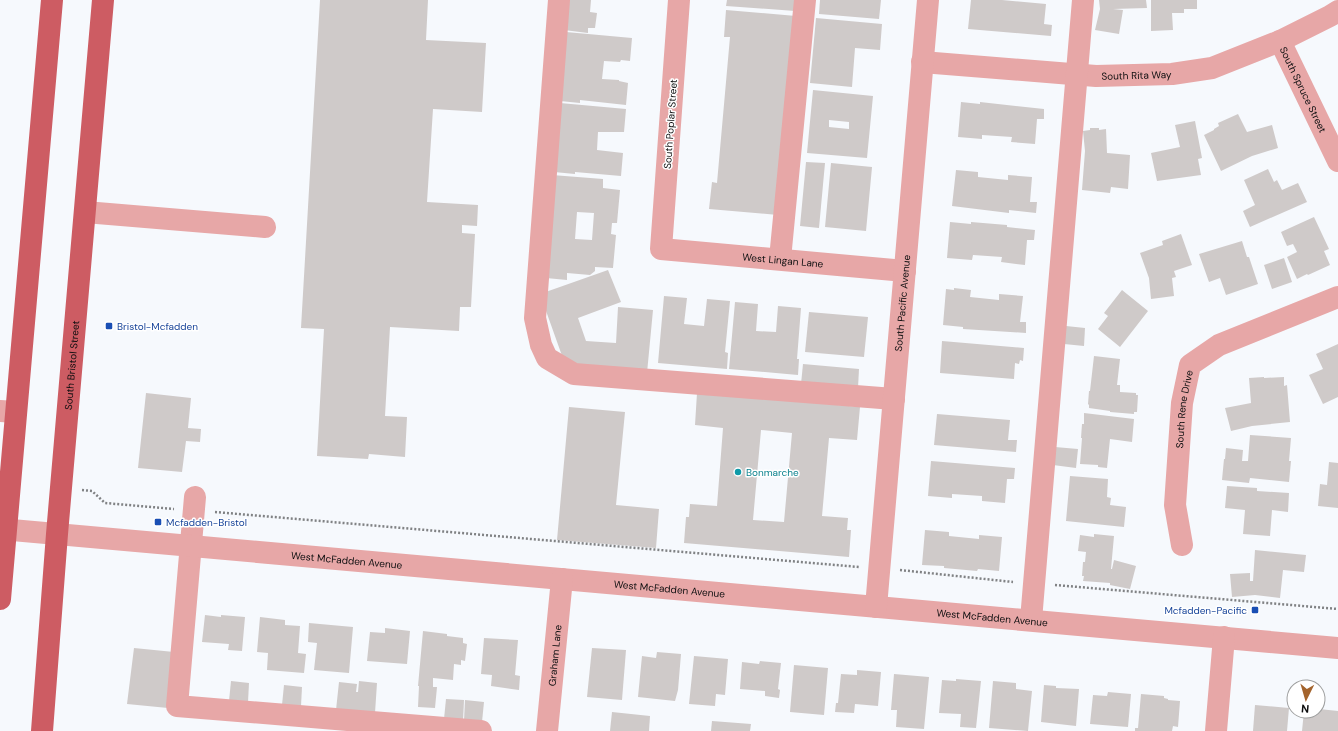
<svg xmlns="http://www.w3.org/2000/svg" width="1338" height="731" font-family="'DM Sans',sans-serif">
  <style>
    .building { fill: #cfcac9; fill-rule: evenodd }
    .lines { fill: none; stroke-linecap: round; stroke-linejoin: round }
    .path { stroke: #808284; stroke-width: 2.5; stroke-dasharray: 2 2; stroke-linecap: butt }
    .minor { stroke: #e7a7a7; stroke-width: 22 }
    .major { stroke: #cd5c63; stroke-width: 22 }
    .transit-dot { fill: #1a4fb4; stroke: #fff; stroke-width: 1.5 }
    .culture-dot { fill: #0f9aa8; stroke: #fff; stroke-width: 1.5 }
    .labels { text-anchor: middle; stroke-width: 3; stroke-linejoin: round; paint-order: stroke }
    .street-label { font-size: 10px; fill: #0d0e0f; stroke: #fff }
    .transit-label { font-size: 10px; fill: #164399; stroke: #fff; text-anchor: start }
    .culture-label { font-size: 10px; fill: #0d838f; stroke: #fff; text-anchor: start }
  </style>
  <rect width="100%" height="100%" fill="#f6f9fd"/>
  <!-- building -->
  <g class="building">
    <polygon points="320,0 428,0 426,40 486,43 482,112 433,109 427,202 478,205 477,226 462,225 462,233 475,234 471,307 460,307 459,331 390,327 385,416 407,417 405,457 369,454 368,459 317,456 324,329 301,328"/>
    <polygon points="567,0 591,0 590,12 597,13 595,28 588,28 588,33 564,30"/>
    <polygon points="727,0 796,0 795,11 726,6"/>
    <polygon points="820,0 881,0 879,19 819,14"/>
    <polygon points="971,0 1002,0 1046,4 1044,24 1052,25 1051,36 968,29"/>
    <polygon points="1099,0 1146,0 1147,8 1113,9 1123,10 1119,34 1095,30 1100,9"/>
    <polygon points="1151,0 1197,0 1197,9 1184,9 1184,13 1172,13 1173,30 1151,31"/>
    <polygon points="726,10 796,16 778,215 709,209 712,182 717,183 730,37 724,37"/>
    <polygon points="816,18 882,24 880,50 855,48 852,87 810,83"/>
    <polygon points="566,32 632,38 630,61 621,60 620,62 604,61 602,79 619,80 619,81 628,83 626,105 580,100 580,103 560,101"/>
    <path d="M813 90 873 96 867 158 807 153ZM829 120 849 122V129L829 127Z"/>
    <polygon points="961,102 980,104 980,102 1044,109 1044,119 1037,119 1035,144 1011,142 1012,137 982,135 982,139 958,137"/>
    <polygon points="560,103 626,109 624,132 598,132 597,150 623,153 621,176 575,172 575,174 554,172"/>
    <polygon points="1238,114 1247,132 1272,125 1278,148 1252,156 1221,171 1204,135 1214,130 1214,129 1219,126 1218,123"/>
    <polygon points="1195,121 1202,158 1198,159 1201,175 1157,181 1151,153 1180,147 1175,125"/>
    <polygon points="1090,128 1099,128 1099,130 1106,129 1107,153 1130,155 1128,189 1111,187 1110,193 1082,190 1085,151 1083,131 1090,130"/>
    <polygon points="806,162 825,163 819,228 800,226"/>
    <polygon points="831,163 872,167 866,231 825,227"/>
    <polygon points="1268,169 1274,182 1277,180 1282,190 1298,183 1307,202 1250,227 1243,211 1255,205 1244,180"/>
    <polygon points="956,170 978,172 978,177 1008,180 1008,175 1032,177 1030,202 1037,202 1036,213 1009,210 1009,213 952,206"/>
    <path d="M552 175 603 179V188L620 190 617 223H612L611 234 616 235 613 268 595 267V271L590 275 567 273V280L546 278ZM577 212 594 213 592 240 575 239Z"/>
    <polygon points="1314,217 1329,249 1324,251 1330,265 1308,275 1307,274 1297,279 1287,257 1297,252 1293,244 1287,246 1281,232"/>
    <polygon points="950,222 971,224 971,222 1007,225 1007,227 1035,230 1034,240 1027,240 1025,265 1001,262 1002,257 973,255 972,260 947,258"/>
    <polygon points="1181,234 1192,265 1174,271 1176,277 1172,278 1174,296 1151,299 1149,278 1140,253 1163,245 1162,241"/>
    <polygon points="1242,241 1247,257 1249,257 1258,284 1226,295 1220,278 1209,282 1199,254"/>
    <polygon points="1284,258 1292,282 1272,289 1264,265"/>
    <polygon points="608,270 621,302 578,318 586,341 616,343 618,307 653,310 647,373 566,367 540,294"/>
    <polygon points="954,288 971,290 970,297 999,300 999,294 1023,296 1020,322 1026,322 1026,333 963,329 963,327 943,325 946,289 954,290"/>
    <polygon points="1122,290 1148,311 1120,347 1098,329 1108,316 1104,313"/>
    <polygon points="664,296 687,298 684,324 704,326 707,299 730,301 725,352 728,353 727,369 658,363"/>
    <polygon points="735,302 758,304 756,331 776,332 778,306 801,308 797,359 799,359 798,375 729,369"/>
    <polygon points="809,312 868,317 864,357 805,352"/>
    <polygon points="1066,326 1085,328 1084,346 1064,344"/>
    <polygon points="942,341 1024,348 1023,361 1020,360 1019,364 1015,363 1014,379 940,373"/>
    <polygon points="1338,344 1338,397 1323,404 1309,375 1323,369 1316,354"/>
    <polygon points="1094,356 1120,359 1117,385 1120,385 1120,392 1136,393 1136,395 1138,395 1137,412 1134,412 1134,414 1110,412 1110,411 1089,408 1089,405 1088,404 1089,391 1090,391"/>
    <polygon points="803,364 859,369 858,388 801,384"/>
    <polygon points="1264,377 1264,378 1284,377 1284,386 1287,385 1290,422 1252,426 1231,431 1225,408 1251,403 1249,378"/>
    <polygon points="146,393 191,398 188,428 201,429 200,442 186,441 182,472 138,468"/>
    <path d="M697 393 860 407 857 440 829 438 822 516 848 518 847 530H851L849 557 684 543 686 517H689L690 504 717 506 723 428 695 425ZM761 430 792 433 784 522 753 520Z"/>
    <polygon points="569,407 625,412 616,505 659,509 656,548 557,540"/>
    <polygon points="1084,413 1134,419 1132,442 1110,439 1107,468 1098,467 1098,465 1080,464 1082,438 1081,438 1082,424 1084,424"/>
    <polygon points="937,414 1010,420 1008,440 1017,440 1016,452 934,445"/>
    <polygon points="1250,435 1291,438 1289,461 1291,461 1289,482 1250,478 1249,483 1222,480 1224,459 1225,459 1226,448 1243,450 1242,461 1248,461"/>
    <polygon points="1055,447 1078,449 1076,468 1053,465"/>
    <polygon points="931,461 1015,468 1014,479 1007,479 1005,503 982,501 982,496 952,494 952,498 928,496"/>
    <polygon points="1329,462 1338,463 1338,508 1318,506 1320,484 1327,485"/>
    <polygon points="1070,476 1108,479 1107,497 1111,498 1110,505 1126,507 1124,527 1066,521"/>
    <polygon points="1227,486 1257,488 1257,491 1289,493 1288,512 1272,510 1270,536 1243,534 1245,510 1225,508"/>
    <polygon points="925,530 949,532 949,536 979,539 979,535 1002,537 999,571 978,569 977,571 944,568 944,566 922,565"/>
    <polygon points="1094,534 1114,536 1111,569 1112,569 1114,560 1136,566 1130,589 1110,585 1110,583 1083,581 1084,576 1082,576 1083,562 1085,562 1086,552 1078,551 1080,535 1094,537"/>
    <polygon points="1255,550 1306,555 1304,572 1283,570 1280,598 1255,595 1232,597 1230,574 1250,573 1250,581 1253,581"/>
    <polygon points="205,615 221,617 221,615 245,617 242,651 228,650 229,644 202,642"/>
    <polygon points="260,617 285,620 285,625 300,626 298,653 306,654 304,673 267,670 268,653 257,652"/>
    <polygon points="309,623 353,627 349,673 314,670 317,643 308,642"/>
    <polygon points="385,628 410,631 407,664 367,661 370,632 385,633"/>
    <polygon points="423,631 447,634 447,636 463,638 463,643 467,644 465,661 461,660 461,665 454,664 453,680 433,678 433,687 437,687 435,708 418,707 419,686 418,686"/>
    <polygon points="484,638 518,640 515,675 520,676 519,690 491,686 492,675 481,674"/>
    <polygon points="134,648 174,652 168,708 127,704"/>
    <polygon points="592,648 626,650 622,700 587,697"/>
    <polygon points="657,652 681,654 678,690 675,701 638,697 642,656 656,658"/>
    <polygon points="694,656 728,659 725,695 716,694 715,706 689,704"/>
    <polygon points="760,661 781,663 778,689 780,690 779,698 765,696 765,691 740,689 742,662 759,664"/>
    <polygon points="794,665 828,668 824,715 790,712"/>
    <polygon points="857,670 881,672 878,706 855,704 854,713 835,712 836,703 838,703 841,674 857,675"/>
    <polygon points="894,674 929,677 924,729 896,727 897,710 891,710"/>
    <polygon points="956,679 981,681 976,728 960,727 961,714 939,713 942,680 956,681"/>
    <polygon points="231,681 249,683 248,702 229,701"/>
    <polygon points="359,681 377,683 375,713 336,710 339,682 357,684 356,692 358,692"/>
    <polygon points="993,681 1016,683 1016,689 1032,691 1028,731 989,728"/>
    <polygon points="284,685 302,687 301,706 282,705"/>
    <polygon points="1044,685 1056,686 1056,688 1079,689 1076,726 1041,722"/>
    <polygon points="1108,692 1131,694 1128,727 1090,724 1093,695 1107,696"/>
    <polygon points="1141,694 1164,696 1164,698 1168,699 1168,700 1180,701 1178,727 1173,726 1172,731 1135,731 1135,728 1138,728"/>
    <polygon points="446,699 464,700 463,721 444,719"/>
    <polygon points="465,700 484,702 482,722 464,721"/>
    <polygon points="1255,705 1289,708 1287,731 1253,731"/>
    <polygon points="1319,709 1338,711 1338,731 1302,731 1304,711 1319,712"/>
    <polygon points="612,712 650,716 649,731 610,731"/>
    <polygon points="712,721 751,724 750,731 711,731"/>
  </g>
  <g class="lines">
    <!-- path -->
    <g class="path">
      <polyline points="82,490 92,491 105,503 174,509"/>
      <polyline points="215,512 859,567"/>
      <polyline points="900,570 1013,582"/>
      <polyline points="1055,585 1338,609"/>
    </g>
    <!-- minor -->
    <g class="minor">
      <polyline points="559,0 535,318 541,345 547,358 574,374 894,399"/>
      <path id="s1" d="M679 0 661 249 905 271"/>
      <path id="s2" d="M1280 41 1338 161"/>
      <path id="s3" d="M922 62 1096 76 1172 74 1212 68 1280 41 1330 16 1338 11"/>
      <polyline points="85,212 265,227"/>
      <polyline points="780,259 805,0"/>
      <polyline points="0,411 16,412"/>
      <polyline points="195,497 177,706 481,731"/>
      <path id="s4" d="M0 529 1338 648"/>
      <path id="s5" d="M1182 545 1175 505 1182 403 1190 365 1219 345 1338 297"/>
      <path id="s6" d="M876 607 928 0"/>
      <polyline points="1031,620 1083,0"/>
      <path id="s7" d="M547 731 562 579"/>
      <polyline points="1216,731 1224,637"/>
    </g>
    <!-- major -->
    <g class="major">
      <polyline points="0,599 52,0"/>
      <path id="s8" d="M42 731 57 534 103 0"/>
    </g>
  </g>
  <!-- markers -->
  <g class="transit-dot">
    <rect x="105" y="322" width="8" height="8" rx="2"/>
    <rect x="154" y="518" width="8" height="8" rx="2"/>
    <rect x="1251" y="606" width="8" height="8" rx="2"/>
  </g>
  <circle class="culture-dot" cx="738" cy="472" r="4"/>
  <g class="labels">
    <!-- street labels -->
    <g class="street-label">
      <text dy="4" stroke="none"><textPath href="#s3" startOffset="215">South Rita Way</textPath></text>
      <text dy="4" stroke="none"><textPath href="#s2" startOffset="54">South Spruce Street</textPath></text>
      <text transform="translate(670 124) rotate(-86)" y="4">South Poplar Street</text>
      <text dy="4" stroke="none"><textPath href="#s1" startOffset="372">West Lingan Lane</textPath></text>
      <text dy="4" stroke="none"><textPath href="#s6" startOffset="305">South Pacific Avenue</textPath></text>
      <text dy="4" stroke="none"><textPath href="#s8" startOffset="367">South Bristol Street</textPath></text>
      <text dy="4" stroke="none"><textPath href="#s5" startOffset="137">South Rene Drive</textPath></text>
      <text dy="4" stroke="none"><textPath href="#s4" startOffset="348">West McFadden Avenue</textPath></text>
      <text dy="4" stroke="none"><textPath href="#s4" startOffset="672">West McFadden Avenue</textPath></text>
      <text dy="4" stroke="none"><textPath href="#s4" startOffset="996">West McFadden Avenue</textPath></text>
      <text dy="4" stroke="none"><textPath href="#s7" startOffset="76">Graham Lane</textPath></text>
    </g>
    <!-- transit labels -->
    <g class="transit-label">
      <text x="117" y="330">Bristol-Mcfadden</text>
      <text x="166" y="526">Mcfadden-Bristol</text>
      <text x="1247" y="614" text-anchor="end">Mcfadden-Pacific</text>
    </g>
    <!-- culture labels -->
    <g class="culture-label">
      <text x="746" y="476">Bonmarche</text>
    </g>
  </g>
  <!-- north arrow -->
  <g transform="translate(1306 699) rotate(185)"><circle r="19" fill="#ffffff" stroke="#9e9f9f"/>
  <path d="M0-3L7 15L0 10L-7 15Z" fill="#a4642d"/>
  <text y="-6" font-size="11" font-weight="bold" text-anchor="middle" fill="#0d0e0f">N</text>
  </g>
</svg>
